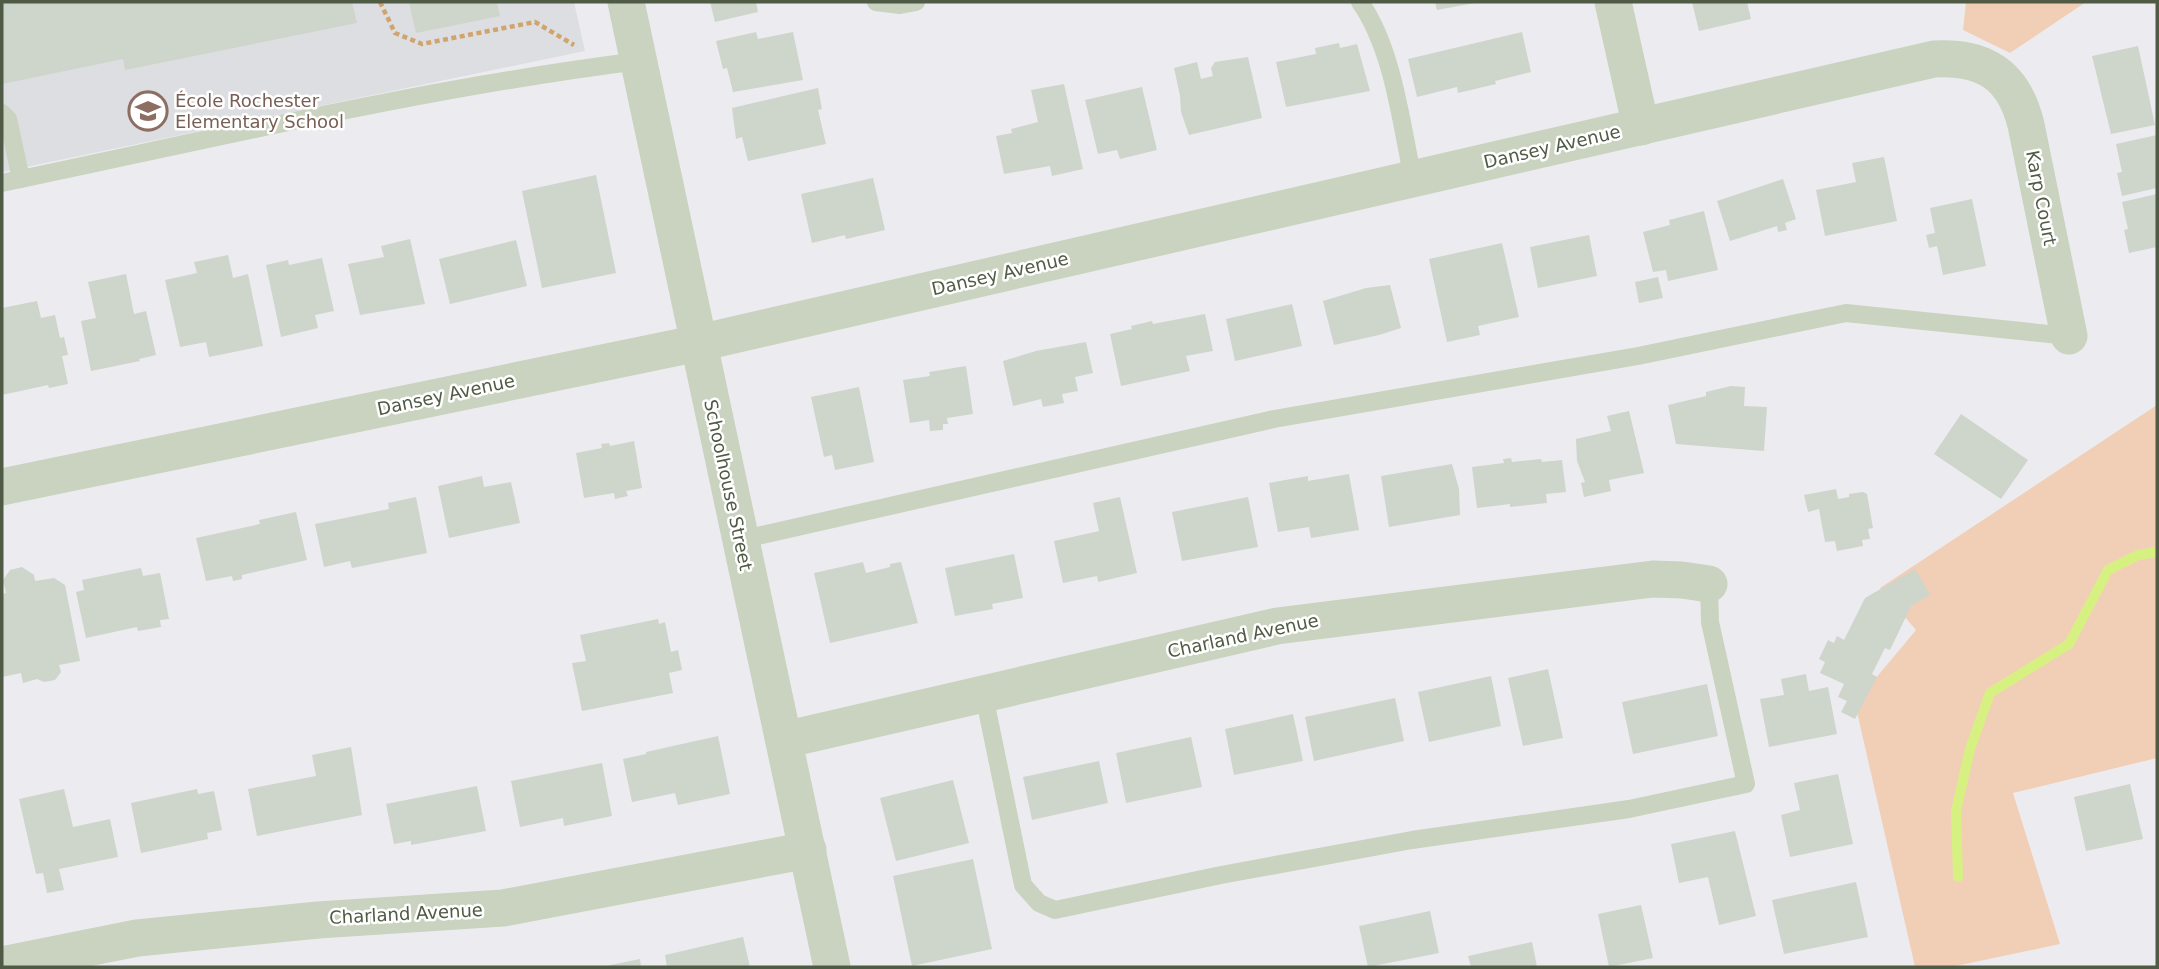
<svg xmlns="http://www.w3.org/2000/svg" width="2159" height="969" font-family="'DejaVu Sans',sans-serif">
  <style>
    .education { fill: #dddee1 }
    .green { fill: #f1cfb7 }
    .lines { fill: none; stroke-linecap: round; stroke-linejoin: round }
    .stream { stroke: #d6f181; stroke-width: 10 }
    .building { fill: #ced5cb }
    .path { stroke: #d1a36d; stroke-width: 4.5; stroke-dasharray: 5 3.5; stroke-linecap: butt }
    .service { stroke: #c9d3bf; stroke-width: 18 }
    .minor { stroke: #c9d3bf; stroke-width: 37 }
    .labels { text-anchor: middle; stroke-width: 5; stroke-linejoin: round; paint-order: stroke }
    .education-label { font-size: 18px; fill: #785e54; stroke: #fff; text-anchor: start }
    .street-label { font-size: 18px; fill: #4f5b44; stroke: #fff }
  </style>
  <rect width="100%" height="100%" fill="#ececf0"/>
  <!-- education -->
  <polygon class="education" points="2,2 574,2 585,51 2,172"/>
  <!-- green -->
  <g class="green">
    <polygon points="1966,2 2086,2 2010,53 1963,30"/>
    <polygon points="2157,405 2157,758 2013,793 2060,944 1951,967 1915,967 1855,703 1916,630 1880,588"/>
  </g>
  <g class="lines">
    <!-- stream -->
    <polyline class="stream" points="1958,877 1956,811 1970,749 1990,693 2069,644 2108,570 2138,555 2157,552"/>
  </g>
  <!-- building -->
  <g class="building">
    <polygon points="2,2 352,2 357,23 125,70 123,59 2,84"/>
    <polygon points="409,2 497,2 500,16 416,33"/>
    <polygon points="710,2 756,2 758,12 715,22"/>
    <polygon points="1435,2 1475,2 1475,3 1437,10"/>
    <polygon points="1692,2 1747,2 1751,19 1699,31"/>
    <polygon points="756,32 758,39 793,32 803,80 733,92 727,68 723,69 716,41"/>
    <polygon points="1522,32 1531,72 1495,81 1496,84 1458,93 1457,87 1417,97 1408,59"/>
    <polygon points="1339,43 1340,48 1357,44 1370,91 1286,107 1276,62 1316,54 1315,48"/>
    <polygon points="2138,46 2155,125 2111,134 2092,56"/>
    <polygon points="1248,57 1262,118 1189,135 1181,112 1180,96 1174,68 1197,62 1201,79 1213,76 1211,68 1215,62"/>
    <polygon points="1064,84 1083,169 1052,176 1050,166 1004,174 996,136 1012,133 1011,129 1038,122 1031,90"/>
    <polygon points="1142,87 1157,150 1120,159 1117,150 1098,154 1085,100"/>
    <polygon points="818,88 822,109 818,110 826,144 748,161 742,137 736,139 732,108"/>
    <polygon points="2157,135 2157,188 2122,196 2117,173 2122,172 2116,144"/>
    <polygon points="1884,157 1897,221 1825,236 1816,190 1856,182 1852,163"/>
    <polygon points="596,175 616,273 542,288 522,191"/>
    <polygon points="873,178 885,230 846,239 845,235 812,243 801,194"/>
    <polygon points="1783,179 1796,219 1785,223 1787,230 1778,232 1777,226 1730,241 1717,201"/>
    <polygon points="2157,194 2157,247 2129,253 2124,230 2128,229 2122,202"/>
    <polygon points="1972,199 1986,266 1943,275 1937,246 1929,248 1926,235 1935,233 1930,208"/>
    <polygon points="1704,211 1718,270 1668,281 1666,270 1653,272 1643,232 1670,225 1669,220"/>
    <polygon points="1589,235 1597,276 1538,288 1530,247"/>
    <polygon points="410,239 425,304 360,315 348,264 384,257 381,246"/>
    <polygon points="516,240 527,286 450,304 439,259"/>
    <polygon points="1502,243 1519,317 1478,326 1480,335 1447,342 1429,259"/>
    <polygon points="228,255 233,278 248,274 263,346 209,357 206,342 180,347 165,280 197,273 194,262"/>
    <polygon points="322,258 334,311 315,315 318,328 281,337 266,265 288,260 289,265"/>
    <polygon points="126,274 134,314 146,311 156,355 139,359 140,361 91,371 81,321 96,318 88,282"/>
    <polygon points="1658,277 1663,298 1639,303 1635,282"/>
    <polygon points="1390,285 1401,328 1379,335 1334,345 1323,301 1366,288"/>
    <polygon points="37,301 41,318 55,315 60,338 64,337 68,355 62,356 68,384 49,388 48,385 2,395 2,308"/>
    <polygon points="1292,304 1302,346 1235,361 1226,319"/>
    <polygon points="1205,314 1213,351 1186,356 1190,371 1121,386 1110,334 1132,329 1131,326 1152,321 1153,324"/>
    <polygon points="1086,342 1093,373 1075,377 1078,391 1062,394 1064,403 1043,407 1041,399 1013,406 1003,361 1036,351"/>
    <polygon points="966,366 973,414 947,418 948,424 943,424 943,430 930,431 929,420 910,423 903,380 930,376 929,372"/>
    <polygon points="1731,386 1745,387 1744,406 1767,407 1764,451 1676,444 1668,405 1706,396 1706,392"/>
    <polygon points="859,387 874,462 835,470 832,455 824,457 811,397"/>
    <polygon points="1629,411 1644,473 1609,480 1611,491 1584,497 1581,483 1585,482 1577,461 1576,439 1611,431 1607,416"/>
    <polygon points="1961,414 2028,460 2001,499 1934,454"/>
    <polygon points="634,441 642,488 626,491 628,496 615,499 614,493 584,498 576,453 602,448 601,444 609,443 610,446"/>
    <polygon points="1511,458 1512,462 1541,459 1542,462 1562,460 1566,492 1546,494 1547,503 1510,507 1510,504 1477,508 1472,467 1504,463 1503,459"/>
    <polygon points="1452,464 1459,489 1460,515 1389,527 1381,476"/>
    <polygon points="1349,474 1359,530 1311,538 1309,527 1278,532 1269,483 1308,476 1308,481"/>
    <polygon points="482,476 484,487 511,482 520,523 449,538 438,486"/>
    <polygon points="1836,489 1838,499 1849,497 1849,494 1863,492 1867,494 1873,528 1868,529 1870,539 1862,540 1863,546 1837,551 1835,541 1825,542 1819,509 1808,512 1804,495"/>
    <polygon points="416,497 427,553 352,568 350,561 324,567 315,524 389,509 388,503"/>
    <polygon points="1120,497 1137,573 1098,582 1097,576 1063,583 1054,541 1099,531 1093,503"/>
    <polygon points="1248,497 1258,547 1182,561 1172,512"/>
    <polygon points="296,512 307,560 242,575 242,579 233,581 232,576 206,581 196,538 260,524 259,520"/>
    <polygon points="1014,554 1023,598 992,604 993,609 955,616 945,568"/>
    <polygon points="863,562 866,573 890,567 890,564 901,562 918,623 830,643 814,573"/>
    <polygon points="22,567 34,575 35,581 54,578 65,585 80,661 59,665 61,672 55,680 44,682 37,679 23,683 21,673 2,677 2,594 6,593 3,580 10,570"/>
    <polygon points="141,568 143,576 160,573 169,619 160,620 161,627 138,631 137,627 86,638 76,592 84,590 82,580"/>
    <polygon points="1915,569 1930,595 1911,606 1890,650 1885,648 1872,674 1877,677 1855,719 1841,712 1847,701 1838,697 1844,684 1820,673 1825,662 1819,659 1828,640 1834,643 1837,636 1844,640 1865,598"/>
    <polygon points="658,619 659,624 665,622 671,652 678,650 682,670 669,673 673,693 582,711 572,663 586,661 580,635"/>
    <polygon points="1548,669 1563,738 1523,746 1508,678"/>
    <polygon points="1806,674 1809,691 1828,687 1837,734 1769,747 1760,699 1784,695 1781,679"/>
    <polygon points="1491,676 1501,726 1429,742 1418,692"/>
    <polygon points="1707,684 1718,736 1633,754 1622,702"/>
    <polygon points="1395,698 1404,741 1314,761 1305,717"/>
    <polygon points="1293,714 1303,761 1234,775 1225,729"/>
    <polygon points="718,736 730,794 678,805 675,793 632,802 623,759 646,754 646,752"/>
    <polygon points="1191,737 1202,787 1126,803 1116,753"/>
    <polygon points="351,747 362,815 257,836 248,789 316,776 312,755"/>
    <polygon points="1099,761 1108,803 1032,820 1023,777"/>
    <polygon points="602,763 612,816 564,826 563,818 520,827 511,781"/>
    <polygon points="1838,774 1853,844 1790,857 1781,815 1800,810 1794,783"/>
    <polygon points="953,780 969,843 896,861 880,798"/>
    <polygon points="2130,784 2143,839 2086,851 2074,797"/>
    <polygon points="477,786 486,831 411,845 411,841 394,844 386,804"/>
    <polygon points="64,789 73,827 110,819 118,857 59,869 64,890 47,893 43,873 36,874 19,799"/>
    <polygon points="197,789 198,794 214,791 222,830 207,833 208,839 141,853 131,803"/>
    <polygon points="1735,831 1756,916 1719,925 1708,877 1679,883 1671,844"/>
    <polygon points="973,859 992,949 912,966 893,876"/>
    <polygon points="1856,882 1868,937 1784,954 1772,900"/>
    <polygon points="1641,905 1653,958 1609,967 1598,914"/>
    <polygon points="1430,911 1439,953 1368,967 1359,926"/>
    <polygon points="743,937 750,967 667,967 665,955"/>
    <polygon points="1532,942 1537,967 1471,967 1468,956"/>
    <polygon points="640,959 641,967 607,967 606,966"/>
  </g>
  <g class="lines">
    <!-- path -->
    <polyline class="path" points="380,2 395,33 422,44 535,22 574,45"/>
    <!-- service -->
    <g class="service">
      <polyline points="876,2 900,5 916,2"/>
      <path d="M1360 2C1393 49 1401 122 1413 179"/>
      <polyline points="2,113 8,119 21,179"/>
      <path d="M2 183C213 139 424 88 639 61"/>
      <polyline points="740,540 1274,419 1638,356 1846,313 2069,336"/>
      <polyline points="984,695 1023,885 1039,903 1055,910 1221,875 1412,840 1629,809 1746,784 1710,622 1709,584"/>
    </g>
    <!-- minor -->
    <g class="minor">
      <polyline points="626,2 832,967"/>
      <polyline points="1613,2 1641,127"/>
      <path d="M2 487 699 343 1934 59C1984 56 2014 75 2026 125L2069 336"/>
      <polyline points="784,740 1277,626 1653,579 1682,580 1709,584"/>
      <polyline points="2,965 137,938 318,920 503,908 808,850"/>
    </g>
  </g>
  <!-- icons -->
  <defs>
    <g id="school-ring" transform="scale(2.0125)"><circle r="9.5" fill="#fff" stroke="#8d6e63" stroke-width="1.5"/><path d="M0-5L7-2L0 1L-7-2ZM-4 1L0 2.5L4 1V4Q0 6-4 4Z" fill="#8d6e63"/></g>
  </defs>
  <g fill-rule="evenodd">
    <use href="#school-ring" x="148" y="111"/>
  </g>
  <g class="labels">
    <!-- education labels -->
    <g class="education-label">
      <text x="175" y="107">École Rochester<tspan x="175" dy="21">Elementary School</tspan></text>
    </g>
    <!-- street labels -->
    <g class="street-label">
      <text transform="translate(1552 147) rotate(-13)" y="6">Dansey Avenue</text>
      <text transform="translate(2041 198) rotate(79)" y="6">Karp Court</text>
      <text transform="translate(1000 274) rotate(-13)" y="6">Dansey Avenue</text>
      <text transform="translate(446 395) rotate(-12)" y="6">Dansey Avenue</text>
      <text transform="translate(728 485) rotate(78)" y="6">Schoolhouse Street</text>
      <text transform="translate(1243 636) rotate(-12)" y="6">Charland Avenue</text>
      <text transform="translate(406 914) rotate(-3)" y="6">Charland Avenue</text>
    </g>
  </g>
  <!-- border -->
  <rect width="2159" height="969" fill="none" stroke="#4f5b44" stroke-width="7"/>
</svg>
